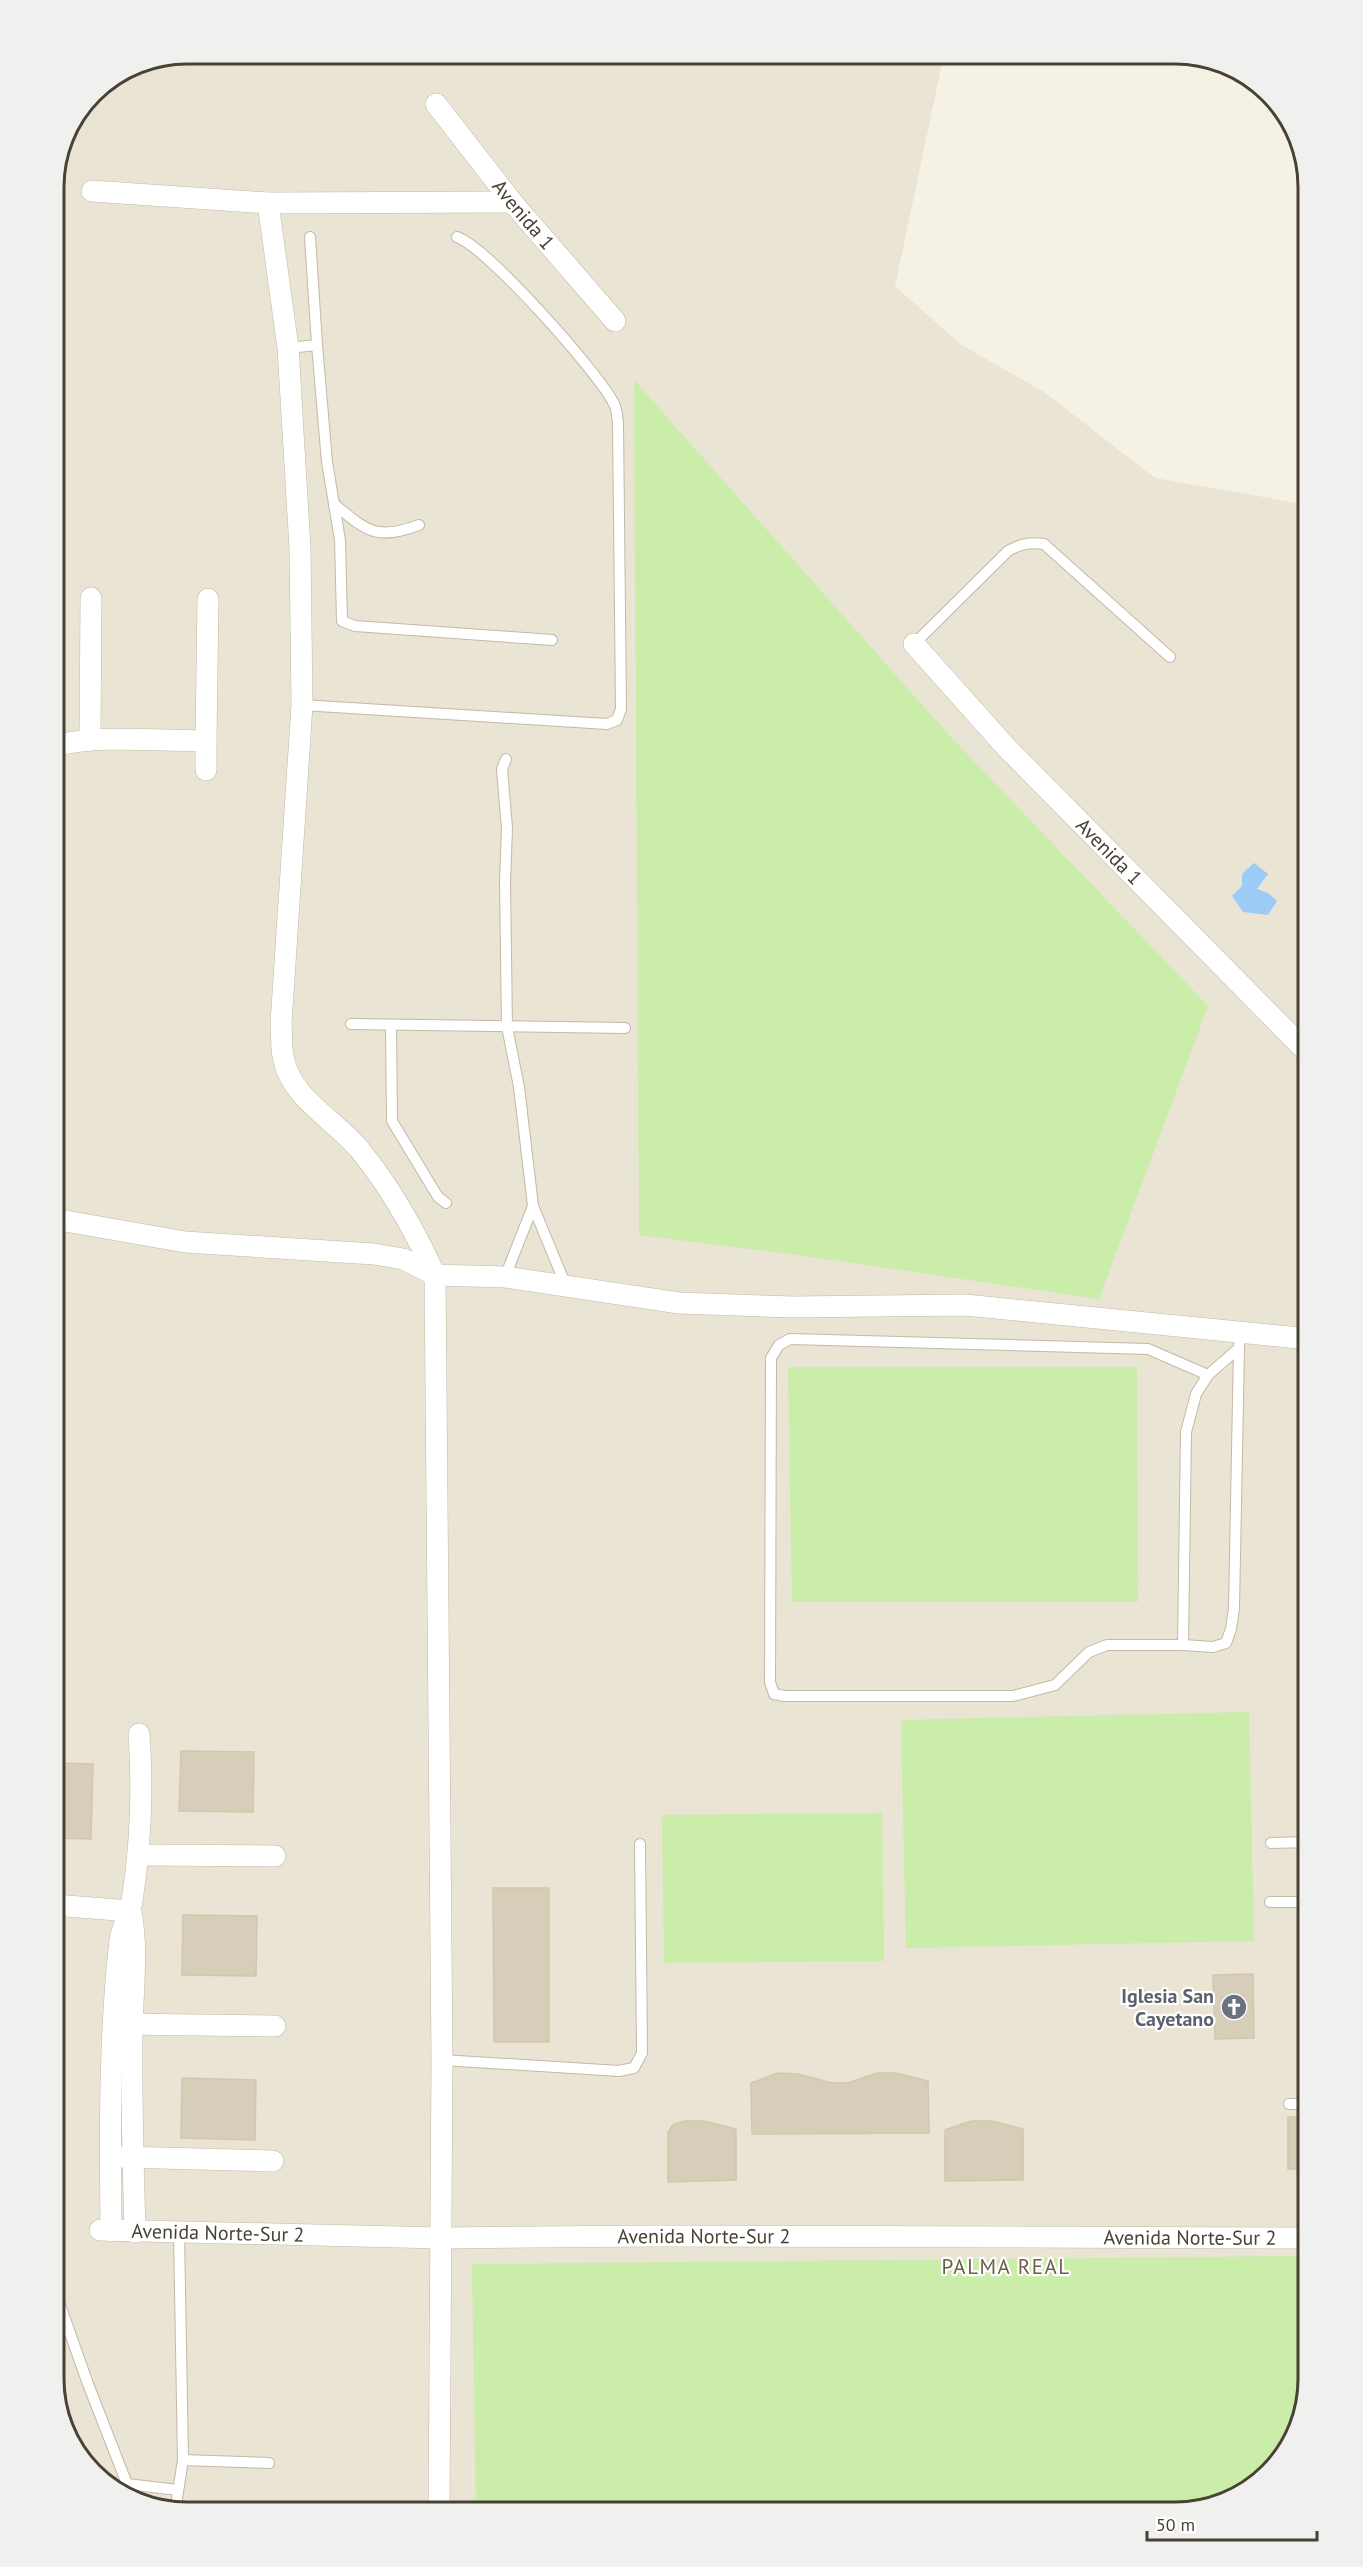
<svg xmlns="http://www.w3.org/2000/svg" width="1363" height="2567" font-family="'PT Sans',sans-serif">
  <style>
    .residential { fill: #e9e4d3 }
    .green { fill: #caedaa }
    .water { fill: #9bccf8 }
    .building { fill: #d7ceba; stroke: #d3c6ac; stroke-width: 1.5 }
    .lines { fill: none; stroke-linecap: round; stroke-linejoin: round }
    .lane-casing { stroke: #c1baa7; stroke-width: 12 }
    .street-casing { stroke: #c1baa7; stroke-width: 22 }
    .lane { stroke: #fff; stroke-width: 10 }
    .street { stroke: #fff; stroke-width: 21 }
    .labels { text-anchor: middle; stroke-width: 4.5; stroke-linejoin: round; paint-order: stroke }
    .street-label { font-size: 20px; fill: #484134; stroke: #fff }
    .worship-label { font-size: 20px; font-weight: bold; fill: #5b616d; stroke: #fff; text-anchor: end }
    .neighbourhood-label { font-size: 21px; letter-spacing: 1.5px; fill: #6c604a; stroke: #fff }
    .rim { fill: none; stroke: #484134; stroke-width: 3 }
  </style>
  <rect width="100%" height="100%" fill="#f5f1e5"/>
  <!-- residential -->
  <polygon class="residential" points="188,54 944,54 895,286 960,344 1044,392 1155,478 1309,505 1309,2379 1287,2453 1227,2503 1175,2513 179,2513 113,2490 64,2431 54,2379 54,179 64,136 93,93 137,64"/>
  <!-- green -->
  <g class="green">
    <polygon points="634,380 948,734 1208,1006 1099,1299 791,1254 639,1235"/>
    <polygon points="788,1367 1137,1367 1138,1602 792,1602"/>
    <polygon points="1249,1712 1254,1941 906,1948 901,1720"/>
    <polygon points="882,1813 884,1961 664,1963 662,1815"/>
    <polygon points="1309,2256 1309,2379 1287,2453 1227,2503 1175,2513 476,2513 472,2264"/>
  </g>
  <!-- water -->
  <polygon class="water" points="1254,863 1268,874 1257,889 1268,893 1277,901 1268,915 1243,912 1232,896 1242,886 1242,874"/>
  <!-- building -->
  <g class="building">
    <polygon points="181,1751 254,1752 253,1812 179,1811"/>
    <polygon points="54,1763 93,1764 91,1839 54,1838"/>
    <polygon points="493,1888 549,1888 549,2042 494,2042"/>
    <polygon points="183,1915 257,1916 256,1976 182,1975"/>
    <polygon points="1253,1974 1254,2038 1215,2039 1213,1975"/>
    <polygon points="778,2073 798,2074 832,2083 848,2083 877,2073 896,2073 928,2081 929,2133 752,2134 751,2083"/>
    <polygon points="182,2078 256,2080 255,2140 181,2138"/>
    <rect x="1288" y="2117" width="21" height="52"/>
    <polygon points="684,2121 704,2121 736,2129 736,2180 668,2182 668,2132 673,2125"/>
    <polygon points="971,2121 991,2121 1023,2129 1023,2180 945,2181 945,2130"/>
  </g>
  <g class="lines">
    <!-- lane casing -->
    <g class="lane-casing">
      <g id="lane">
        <polyline points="310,237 317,345"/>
        <polyline points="288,348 317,345 327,462 340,540 342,621 355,626 552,640"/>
        <path d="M334 504C367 531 376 541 419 525"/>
        <path d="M914 644 1008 551C1020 544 1030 542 1044 544L1170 657"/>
        <path d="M302 705 607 724 617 720 621 709 618 422C617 416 617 409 614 404 599 373 487 247 457 237"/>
        <polyline points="506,759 502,769 507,828 505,881 507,1027 519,1087 533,1206 566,1286"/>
        <polyline points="351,1024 625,1028"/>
        <polyline points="391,1026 392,1121 438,1197 446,1203"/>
        <polyline points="505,1277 533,1206"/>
        <polyline points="1208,1375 1148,1349 790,1339 779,1345 771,1358 770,1682 774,1694 784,1696 1013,1696 1055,1685 1089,1652 1107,1645 1183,1645 1186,1432 1196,1394 1208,1375 1239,1348 1240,1332"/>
        <polyline points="1183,1645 1213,1647 1226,1643 1231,1629 1234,1608 1239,1348"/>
        <polyline points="1271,1843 1309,1842"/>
        <polyline points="1270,1902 1309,1902"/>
        <polyline points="1305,1902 1305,1799 1309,1790"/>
        <polyline points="442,2060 619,2071 634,2068 642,2053 640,1844"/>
        <polyline points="1289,2104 1309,2104"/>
        <polyline points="54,2294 59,2302 88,2384 127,2484 178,2490"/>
        <polyline points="183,2460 269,2463"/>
        <polyline points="175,2511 183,2460 179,2233"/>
      </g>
    </g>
    <!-- street casing -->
    <g class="street-casing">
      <g id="street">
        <path id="s1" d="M436 104 512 202 615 321"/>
        <path d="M92 191 268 203 288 348 300 548 302 705 281 1024C282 1035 281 1046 283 1056 290 1099 335 1119 360 1150 390 1187 416 1233 435 1275L442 2060 439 2513"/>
        <polyline points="268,203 512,202"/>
        <path id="s2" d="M914 644 1006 747 1309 1054"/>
        <polyline points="90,740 91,598"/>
        <polyline points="206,741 206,770"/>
        <path d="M54 747C88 734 166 741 206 741L208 599"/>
        <polyline points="54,1219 185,1242 374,1254 403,1259 435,1275 505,1277 679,1303 793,1307 965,1305 1309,1339"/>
        <polyline points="139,1855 275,1856"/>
        <polyline points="54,1905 130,1911"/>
        <path d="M131 1912C138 1950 133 1988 132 2026 131 2095 133 2163 135 2232"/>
        <polyline points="119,2024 275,2026"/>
        <polyline points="120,2157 273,2161"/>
        <path id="s3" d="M100 2230 441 2238 653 2236 1309 2238"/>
        <path d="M111 2231C110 2134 109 2037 120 1940 122 1927 130 1915 132 1901 141 1844 143 1792 139 1734"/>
      </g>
    </g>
    <!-- lane -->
    <use href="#lane" class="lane"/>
    <!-- street -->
    <use href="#street" class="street"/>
  </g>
  <!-- icons -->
  <defs>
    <g id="church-disc" transform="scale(1.35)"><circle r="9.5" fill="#6b7280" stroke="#fff"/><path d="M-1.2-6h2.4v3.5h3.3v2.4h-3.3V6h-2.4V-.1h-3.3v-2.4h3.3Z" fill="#fff"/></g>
  </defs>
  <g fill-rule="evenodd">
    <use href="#church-disc" x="1234" y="2007"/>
  </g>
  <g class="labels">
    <!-- street labels -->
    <g class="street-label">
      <text dy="7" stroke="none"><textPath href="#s1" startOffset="141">Avenida 1</textPath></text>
      <text dy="7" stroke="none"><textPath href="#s2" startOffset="285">Avenida 1</textPath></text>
      <text dy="7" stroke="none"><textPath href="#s3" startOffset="118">Avenida Norte-Sur 2</textPath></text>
      <text dy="7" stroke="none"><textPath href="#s3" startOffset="604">Avenida Norte-Sur 2</textPath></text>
      <text dy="7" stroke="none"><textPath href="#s3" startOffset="1090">Avenida Norte-Sur 2</textPath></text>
    </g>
    <!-- worship labels -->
    <g class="worship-label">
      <text x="1214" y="2003">Iglesia San<tspan x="1214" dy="23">Cayetano</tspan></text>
    </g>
    <!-- neighbourhood labels -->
    <g class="neighbourhood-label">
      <text x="1006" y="2274">PALMA REAL</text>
    </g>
  </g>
  <!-- crop -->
  <path d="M0 0H1363V2567H0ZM187 64H1175A123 123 0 0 1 1298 187V2379A123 123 0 0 1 1175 2502H187A123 123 0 0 1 64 2379V187A123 123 0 0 1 187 64Z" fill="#f0f0ef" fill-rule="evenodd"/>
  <path class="rim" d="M187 64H1175A123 123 0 0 1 1298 187V2379A123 123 0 0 1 1175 2502H187A123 123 0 0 1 64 2379V187A123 123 0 0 1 187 64Z"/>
  <!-- scale -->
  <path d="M1147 2531v9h170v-9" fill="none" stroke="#484134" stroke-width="3"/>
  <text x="1156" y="2531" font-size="18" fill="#484134" stroke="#ffffff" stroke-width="4.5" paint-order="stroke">50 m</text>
</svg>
